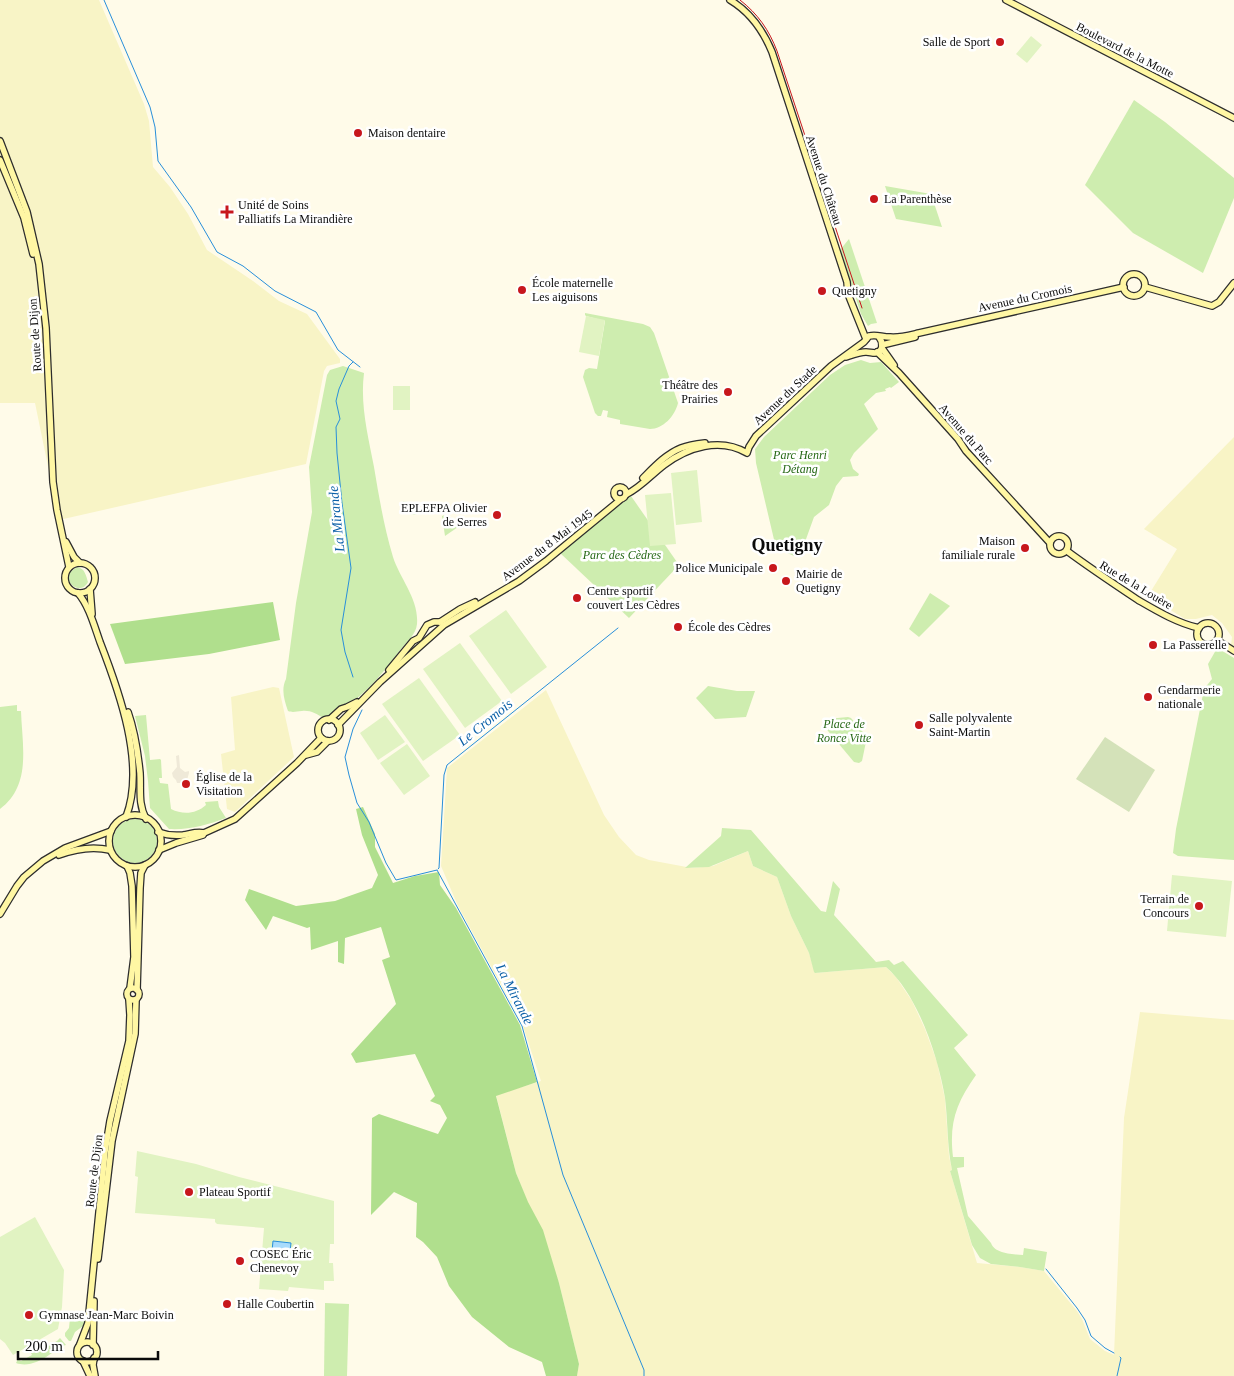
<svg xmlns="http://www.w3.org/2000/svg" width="1234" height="1376" font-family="'Times New Roman',serif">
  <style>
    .farmland { fill: #f8f4c6 }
    .green { fill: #ceedaf }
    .forest { fill: #b0df8d }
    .cemetery { fill: #d4e2b9 }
    .pitch { fill: #e1f3c2 }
    .plaza { fill: #efe9d8 }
    .water { fill: #a8dbfc; stroke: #288fda }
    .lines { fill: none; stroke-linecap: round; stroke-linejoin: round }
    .stream { stroke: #288fda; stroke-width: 1 }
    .secondary-casing { stroke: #2d2d2d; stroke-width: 8 }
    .secondary { stroke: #fff7a4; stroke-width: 5.5 }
    .tram { stroke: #c7171c; stroke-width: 1 }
    .poi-dot { fill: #c7171c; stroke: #fff; stroke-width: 2 }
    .labels { text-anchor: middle; stroke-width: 5; stroke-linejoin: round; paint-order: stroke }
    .poi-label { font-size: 12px; fill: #0b0b0b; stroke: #fff; text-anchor: start }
    .street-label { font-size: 12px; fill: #0b0b0b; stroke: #fff }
    .park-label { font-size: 12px; font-style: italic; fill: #266816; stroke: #fff }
    .water-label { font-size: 14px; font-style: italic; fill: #0a5fa7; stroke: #fff }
    .district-label { font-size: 18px; font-weight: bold; fill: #0b0b0b; stroke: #fff }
  </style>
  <rect width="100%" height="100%" fill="#fffbe9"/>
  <!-- farmland -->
  <g class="farmland">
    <polygon points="0,0 99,0 144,104 149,121 153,167 170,187 188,214 207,250 253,281 279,301 307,314 340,359 340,363 327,366 324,371 306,464 59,520 35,403 0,403"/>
    <polygon points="1234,437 1234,647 1231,645 1232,637 1222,623 1212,615 1196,619 1185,619 1148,596 1177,549 1144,529"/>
    <polygon points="273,687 279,688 294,757 235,812 227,809 221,754 235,750 231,697"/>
    <polygon points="546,690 604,815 619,837 636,855 649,860 692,868 713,866 748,851 753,866 777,877 791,916 809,953 815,973 886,967 896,977 912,1001 925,1029 937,1062 945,1099 949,1156 952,1170 950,1171 977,1263 1020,1267 1044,1271 1077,1311 1082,1319 1090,1339 1105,1351 1114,1355 1124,1118 1140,1012 1234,1020 1234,1376 577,1376 579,1364 559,1283 516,1173 496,1095 541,1081 522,1023 458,906 441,866 447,768"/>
  </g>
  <!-- green -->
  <g class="green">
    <polygon points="1134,100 1165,122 1234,178 1234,198 1203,273 1133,233 1085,185"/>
    <polygon points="885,186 931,194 942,227 896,219"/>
    <polygon points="849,239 877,323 871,324 868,326 861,314 840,250"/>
    <path d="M585 313 643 324 650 327 654 333 678 403C675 416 663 429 650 429L620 424V420L607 417 608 411 603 410 601 416H598L595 413 583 377 585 370 589 368 597 369 605 321 586 316 585 315Z"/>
    <polygon points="861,360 870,363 881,362 899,382 891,388 890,387 885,389 886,391 876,393 864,404 878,429 854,453 850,460 853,469 859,474 858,476 843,477 836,486 829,505 814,517 801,553 794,556 776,548 756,463 755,449 764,437 830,375 845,365"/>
    <path d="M343 366 364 373C360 405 368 436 374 467 379 497 384 527 393 557 400 579 419 599 417 624 416 634 407 642 401 649 384 672 367 693 343 709 336 713 331 717 323 718 317 714 310 710 302 711 296 711 294 713 288 711 284 700 281 689 286 679L296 603 312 512 309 467 327 375 330 370Z"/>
    <polygon points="631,496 679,565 629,618 559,552"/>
    <polygon points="445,515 449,516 458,527 445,536 442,516"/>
    <path d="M77 567C85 568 86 576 88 582 83 592 72 589 68 579L70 572Z"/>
    <polygon points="930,593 950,606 919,637 909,629"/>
    <polygon points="1219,649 1234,658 1234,860 1178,856 1173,853 1176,829 1204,689 1212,679 1208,664 1216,650"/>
    <polygon points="708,686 737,691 755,691 746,717 715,719 696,698"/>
    <path d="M17 705V711H21C22 745 32 785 0 809V707Z"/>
    <path d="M146 715 150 760 160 759 161 760 162 778H159L160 783 168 784 171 809C183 815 196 814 206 805L205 802 218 801 219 807 226 818C207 825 190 830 169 829L150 808 148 781 145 756 135 716Z"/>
    <polygon points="848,717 851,718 867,737 862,761 859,763 854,762 823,725 824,721 827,719"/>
    <circle cx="135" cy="841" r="22"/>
    <path d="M722 828 751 830 821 911 826 912 833 881 840 889 834 915 876 962 889 960 894 965 903 961 968 1035 954 1048 976 1075C956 1103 949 1123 953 1157H964V1167L957 1168 968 1216 991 1243C995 1254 1012 1254 1023 1255L1024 1248 1047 1252 1044 1271 1020 1267 991 1264 980 1258 972 1245 950 1171 952 1170C947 1146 948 1122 945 1098 938 1056 918 995 886 967L815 973 814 972 809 953 791 916 777 877 753 866 748 851 709 867 685 868 721 836Z"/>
    <polygon points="325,1303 349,1304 347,1376 324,1376"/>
    <polygon points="84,1313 86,1313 87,1323 75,1332 71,1341 69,1341 65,1336 65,1333 69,1328 70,1318 76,1317"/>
    <path d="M60 1338 66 1345C57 1347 56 1351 49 1355 39 1362 27 1367 16 1363L18 1359 21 1361 32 1355 31 1353 34 1351 36 1353 44 1348V1346L46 1344 48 1346 57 1341Z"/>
  </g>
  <!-- forest -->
  <g class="forest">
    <polygon points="273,602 280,640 209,654 125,664 110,624"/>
    <polygon points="363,807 375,834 375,847 393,883 415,876 439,872 440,885 456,908 520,1025 537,1082 496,1096 516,1173 528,1202 543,1230 559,1283 579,1364 577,1376 546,1376 542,1362 509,1347 472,1317 449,1286 437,1257 423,1242 416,1237 417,1203 394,1192 371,1215 372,1118 379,1114 438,1134 447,1118 440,1105 430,1101 435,1096 415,1054 356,1063 351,1054 396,1004 382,960 390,957 381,927 345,938 344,964 338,962 338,941 311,950 310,927 307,928 273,916 266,930 245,900 249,889 296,906 335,901 372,888 378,875 362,835 356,809"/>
  </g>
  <!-- cemetery -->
  <polygon class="cemetery" points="1105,737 1155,770 1129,812 1076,779"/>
  <!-- pitch -->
  <g class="pitch">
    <polygon points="1031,36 1042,45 1027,63 1016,54"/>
    <polygon points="586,316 605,320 599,356 579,352"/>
    <rect x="393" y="386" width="17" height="24"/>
    <polygon points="697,470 702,522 676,525 671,473"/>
    <polygon points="671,493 676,544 650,546 645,495"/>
    <polygon points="403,501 418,504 417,514 415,515 401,512"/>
    <polygon points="506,610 547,667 511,694 469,636"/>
    <polygon points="460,643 502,701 465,728 423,669"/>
    <polygon points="419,678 460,735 423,761 382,704"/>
    <polygon points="385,715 405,742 378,760 360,733"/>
    <polygon points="407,744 430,776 404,795 380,763"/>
    <polygon points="1172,875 1232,881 1226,937 1167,931"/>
    <polygon points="137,1151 196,1164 239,1177 334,1201 334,1244 330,1244 329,1263 333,1263 334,1281 324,1281 324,1290 289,1287 288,1291 259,1289 264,1228 217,1224 215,1222 215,1219 135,1213 138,1177 135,1176"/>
    <polygon points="35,1217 64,1270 62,1307 58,1329 13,1355 5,1343 0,1339 0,1237"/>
  </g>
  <!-- plaza -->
  <polygon class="plaza" points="179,755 180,768 185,772 189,771 189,773 187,780 184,783 177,783 176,780 173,777 172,773 177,767 176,756"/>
  <!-- water -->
  <polygon class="water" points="273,1241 291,1243 290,1252 272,1251"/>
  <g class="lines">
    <!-- stream -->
    <g class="stream">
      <polyline points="104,0 150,107 155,127 158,161 191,207 217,252 243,266 275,291 316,312 338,350 360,367"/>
      <polyline points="353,362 349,366 339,389 336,401 340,419 336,427 337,453 342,503 351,568 341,630 345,652 353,677"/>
      <polyline points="362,710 353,729 345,757 349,775 357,803 369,822 386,863 396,880 437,870 522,1026 563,1175 644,1370 644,1376"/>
      <polyline points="438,869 439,868 444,775 447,765 618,628"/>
      <polyline points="1046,1269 1077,1308 1085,1320 1091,1336 1105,1348 1114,1353"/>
      <polyline points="1117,1376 1121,1358 1120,1357"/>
    </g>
    <!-- secondary casing -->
    <g class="secondary-casing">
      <g id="secondary">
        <path d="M730 0C750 12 763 30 772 52L847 282 848 294 866 339"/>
        <polyline points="1006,0 1234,118"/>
        <polyline points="0,141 27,212 39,264 46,328 53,482 57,510 69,567"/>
        <polyline points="0,160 24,218 33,254"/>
        <circle cx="1134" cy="285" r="11"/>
        <polyline points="1145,287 1212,306 1219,302 1234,283"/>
        <polyline points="882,345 915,337"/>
        <polyline points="882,348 894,365"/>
        <polyline points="877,352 899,373 958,439 966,451 1050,543"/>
        <path d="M846 357C852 355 860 352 866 352 869 352 872 353 875 353 884 352 883 342 879 337"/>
        <path d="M643 478C654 467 666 454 681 448 689 445 697 444 705 443"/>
        <circle cx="620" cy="493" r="6"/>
        <path d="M627 494C641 487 651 475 664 465 688 447 720 437 747 453L749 447 756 436 831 366 864 342 869 336C876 334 882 337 890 337 899 338 910 335 919 333L1124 287"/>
        <circle cx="1059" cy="545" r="9"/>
        <polyline points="66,542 74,557 80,563"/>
        <path d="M1067 551C1090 568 1114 584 1138 600 1157 611 1177 623 1199 628"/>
        <circle cx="80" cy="578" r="15"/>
        <polyline points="90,589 92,614"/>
        <path d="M78 593C89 606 94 625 100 642 119 691 146 765 126 817"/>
        <polyline points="440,622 460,609 475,602"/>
        <circle cx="1208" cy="634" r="11"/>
        <polyline points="1217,640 1234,651"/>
        <polyline points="389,670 413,641 419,638 427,625 434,622 440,622"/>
        <path d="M128 712C135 732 138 753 140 773 141 790 138 804 146 819"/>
        <circle cx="329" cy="730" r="11"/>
        <polyline points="329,720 341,709 347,707 357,702"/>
        <polyline points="338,725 380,682 444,625 519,581 546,561 620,500"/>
        <polyline points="306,755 317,752 328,741"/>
        <circle cx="135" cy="841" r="26"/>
        <path d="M158 832C166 835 174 836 183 835 190 834 197 831 204 833"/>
        <polyline points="159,850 176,843 203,835 204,833 235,819 297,763 321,738"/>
        <path d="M59 855C75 849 93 846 110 850"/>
        <polyline points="127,866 130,873 132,886 134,957 130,988"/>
        <polyline points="0,914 17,886 24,877 43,861 65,848 111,831"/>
        <circle cx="133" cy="994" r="6"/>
        <polyline points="137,990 140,888 141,873 145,865"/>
        <polyline points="98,1259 112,1141 135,1034 136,1000"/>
        <circle cx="87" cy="1352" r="10"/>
        <polyline points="80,1344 88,1323 105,1152 110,1121 129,1041 130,1015 129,1000"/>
        <polyline points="93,1345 94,1301"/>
        <polyline points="94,1358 93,1365 95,1376"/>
        <polyline points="83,1361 90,1376"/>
      </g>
    </g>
    <!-- secondary -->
    <use href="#secondary" class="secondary"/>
    <!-- tram -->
    <path class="tram" d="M740 0C758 14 769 30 777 51L862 308"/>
  </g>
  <!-- markers -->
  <g class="poi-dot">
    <circle cx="1000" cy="42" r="5"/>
    <circle cx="358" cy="133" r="5"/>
    <circle cx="874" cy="199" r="5"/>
    <path d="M224.5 204.5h5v5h5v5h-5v5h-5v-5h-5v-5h5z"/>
    <circle cx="522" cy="290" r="5"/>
    <circle cx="822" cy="291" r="5"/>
    <circle cx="728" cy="392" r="5"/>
    <circle cx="497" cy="515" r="5"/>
    <circle cx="1025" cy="548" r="5"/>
    <circle cx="773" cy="568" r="5"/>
    <circle cx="786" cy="581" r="5"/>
    <circle cx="577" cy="598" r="5"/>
    <circle cx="678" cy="627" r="5"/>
    <circle cx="1153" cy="645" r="5"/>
    <circle cx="1148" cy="697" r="5"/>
    <circle cx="919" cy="725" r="5"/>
    <circle cx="186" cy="784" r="5"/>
    <circle cx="1199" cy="906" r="5"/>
    <circle cx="189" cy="1192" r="5"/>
    <circle cx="240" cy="1261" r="5"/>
    <circle cx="227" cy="1304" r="5"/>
    <circle cx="29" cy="1315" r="5"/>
  </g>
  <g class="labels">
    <!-- poi labels -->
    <g class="poi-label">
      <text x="990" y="46" text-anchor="end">Salle de Sport</text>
      <text x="368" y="137">Maison dentaire</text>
      <text x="884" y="203">La Parenthèse</text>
      <text x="238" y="209">Unité de Soins<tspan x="238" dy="14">Palliatifs La Mirandière</tspan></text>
      <text x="532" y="287">École maternelle<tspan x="532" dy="14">Les aiguisons</tspan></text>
      <text x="832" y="295">Quetigny</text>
      <text x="718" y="389" text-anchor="end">Théâtre des<tspan x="718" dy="14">Prairies</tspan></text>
      <text x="487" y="512" text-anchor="end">EPLEFPA Olivier<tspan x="487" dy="14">de Serres</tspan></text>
      <text x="1015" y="545" text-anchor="end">Maison<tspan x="1015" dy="14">familiale rurale</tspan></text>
      <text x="763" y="572" text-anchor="end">Police Municipale</text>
      <text x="796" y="578">Mairie de<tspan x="796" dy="14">Quetigny</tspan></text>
      <text x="587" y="595">Centre sportif<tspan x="587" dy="14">couvert Les Cèdres</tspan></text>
      <text x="688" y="631">École des Cèdres</text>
      <text x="1163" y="649">La Passerelle</text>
      <text x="1158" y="694">Gendarmerie<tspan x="1158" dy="14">nationale</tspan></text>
      <text x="929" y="722">Salle polyvalente<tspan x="929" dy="14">Saint-Martin</tspan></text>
      <text x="196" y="781">Église de la<tspan x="196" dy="14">Visitation</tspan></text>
      <text x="1189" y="903" text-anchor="end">Terrain de<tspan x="1189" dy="14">Concours</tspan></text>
      <text x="199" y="1196">Plateau Sportif</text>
      <text x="250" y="1258">COSEC Éric<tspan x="250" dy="14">Chenevoy</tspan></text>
      <text x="237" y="1308">Halle Coubertin</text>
      <text x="39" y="1319">Gymnase Jean-Marc Boivin</text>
    </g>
    <!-- street labels -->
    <g class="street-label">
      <text transform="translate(1125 50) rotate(27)" y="4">Boulevard de la Motte</text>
      <text transform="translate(824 180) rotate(72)" y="4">Avenue du Château</text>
      <text transform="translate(1025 298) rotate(-12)" y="4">Avenue du Cromois</text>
      <text transform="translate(35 335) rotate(-94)" y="4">Route de Dijon</text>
      <text transform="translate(785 395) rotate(-43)" y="4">Avenue du Stade</text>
      <text transform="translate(966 434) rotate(49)" y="4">Avenue du Parc</text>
      <text transform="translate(547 545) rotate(-37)" y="4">Avenue du 8 Mai 1945</text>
      <text transform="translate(1136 585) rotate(31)" y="4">Rue de la Louère</text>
      <text transform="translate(94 1171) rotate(-83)" y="4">Route de Dijon</text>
    </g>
    <!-- park labels -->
    <g class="park-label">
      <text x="800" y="459">Parc Henri<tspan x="800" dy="14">Détang</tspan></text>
      <text x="622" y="559">Parc des Cèdres</text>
      <text x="844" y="728">Place de<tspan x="844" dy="14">Ronce Vitte</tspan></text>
    </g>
    <!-- water labels -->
    <g class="water-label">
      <text transform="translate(336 519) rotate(-96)" y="5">La Mirande</text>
      <text transform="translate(485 722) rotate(-39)" y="5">Le Cromois</text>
      <text transform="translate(515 994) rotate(63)" y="5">La Mirande</text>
    </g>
    <!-- district labels -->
    <g class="district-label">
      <text x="787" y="551">Quetigny</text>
    </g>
  </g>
  <!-- scale -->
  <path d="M18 1351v8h140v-8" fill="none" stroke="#0b0b0b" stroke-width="2.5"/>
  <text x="25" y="1351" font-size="15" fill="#0b0b0b" stroke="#ffffff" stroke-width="4" paint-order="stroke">200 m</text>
</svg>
